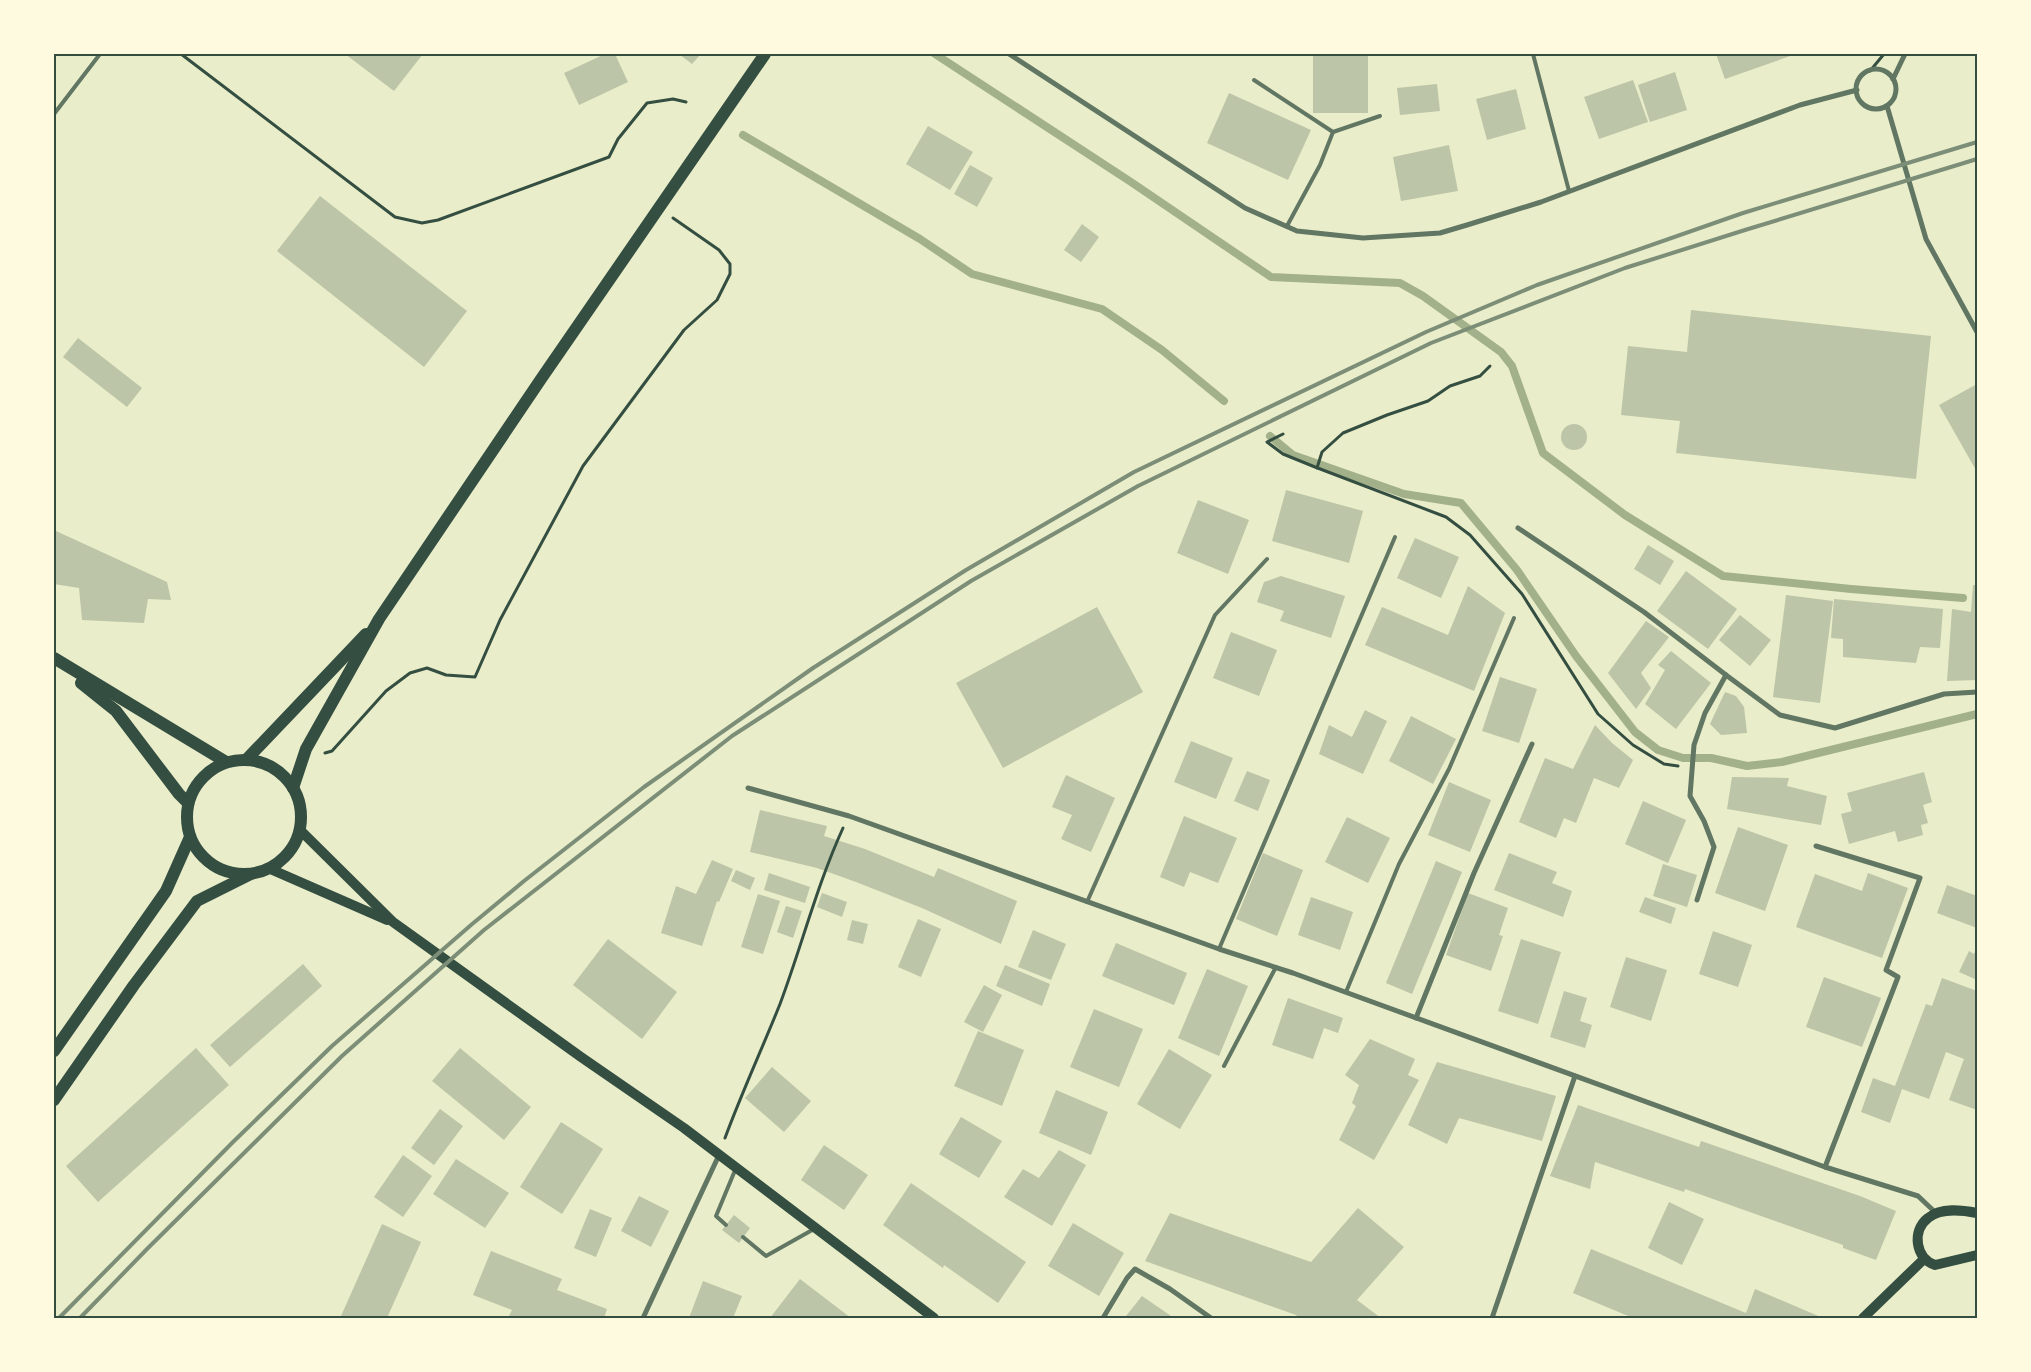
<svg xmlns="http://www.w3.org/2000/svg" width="2031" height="1372" font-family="'Golos Text',sans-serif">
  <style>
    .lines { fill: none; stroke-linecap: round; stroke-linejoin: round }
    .stream { stroke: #a3b18a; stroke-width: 8 }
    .building { fill: #bcc5a7 }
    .path { stroke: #344e41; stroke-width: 3 }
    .service { stroke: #617663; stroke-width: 4 }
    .minor { stroke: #617663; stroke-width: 5 }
    .secondary { stroke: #344e41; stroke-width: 10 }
    .primary { stroke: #344e41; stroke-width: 12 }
    .rail { stroke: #7c8e77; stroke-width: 4 }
    .neatline { fill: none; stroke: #344e41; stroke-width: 2 }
  </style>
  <rect width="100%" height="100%" fill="#e9edc9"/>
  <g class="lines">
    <!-- stream -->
    <g class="stream">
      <polyline points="935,54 1131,182 1271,277 1400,283 1423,296 1501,352 1512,366 1543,453 1625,515 1723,576 1851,589 1963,598"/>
      <polyline points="743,135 920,239 972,274 1102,309 1162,350 1224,401"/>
      <polyline points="1270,436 1293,455 1404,494 1461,503 1517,570 1576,656 1635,732 1658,750 1683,758 1711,758 1747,766 1782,762 1977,714"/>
    </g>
  </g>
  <!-- building -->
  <g class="building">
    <polygon points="345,54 423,54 394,91"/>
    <polygon points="605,54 615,54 628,82 579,105 564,73"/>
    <polygon points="679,54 701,54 692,64"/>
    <rect x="1313" y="54" width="55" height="59"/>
    <polygon points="1716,54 1796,54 1725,79"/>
    <polygon points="1675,72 1687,110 1650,122 1638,85"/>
    <polygon points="1633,80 1648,122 1599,139 1584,97"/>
    <polygon points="1437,84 1440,111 1400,115 1397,88"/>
    <polygon points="1516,89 1526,129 1487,140 1476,99"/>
    <polygon points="1229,93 1311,130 1288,180 1207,143"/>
    <polygon points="928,126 973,152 950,190 906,164"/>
    <polygon points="1449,145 1458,191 1401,201 1393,157"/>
    <polygon points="970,165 993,178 977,207 954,194"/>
    <polygon points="320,196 467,311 424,367 277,251"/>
    <polygon points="1082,224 1099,237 1081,262 1064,250"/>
    <polygon points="1691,310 1931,336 1916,479 1676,453 1680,421 1621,415 1628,346 1687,352"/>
    <polygon points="78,338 142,388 127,407 63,357"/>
    <polygon points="1977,384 1977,472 1939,405"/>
    <circle cx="1574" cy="437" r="13"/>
    <polygon points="1286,490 1363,511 1349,563 1272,541"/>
    <polygon points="1198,500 1249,520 1228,574 1177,553"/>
    <polygon points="56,531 167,582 171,600 148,599 144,623 82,620 79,588 54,584 54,542"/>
    <polygon points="1415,538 1459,557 1441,598 1397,578"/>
    <polygon points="1648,545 1674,561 1660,585 1634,569"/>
    <polygon points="1686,571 1737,609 1708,649 1657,611"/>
    <polygon points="1281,576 1345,596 1331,638 1280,621 1284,611 1257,602 1264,582"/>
    <polygon points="1973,585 1977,585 1977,680 1947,681 1952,609 1971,612"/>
    <polygon points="1468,586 1505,613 1474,691 1365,645 1382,607 1448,635"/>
    <polygon points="1786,595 1833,601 1820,703 1773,697"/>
    <polygon points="1834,599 1943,609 1940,648 1920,647 1916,663 1843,657 1843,639 1831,638"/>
    <polygon points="1097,607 1143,692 1003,768 956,683"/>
    <polygon points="1740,615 1771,640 1750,666 1719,640"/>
    <polygon points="1646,621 1669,637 1641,673 1651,688 1636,709 1608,673"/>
    <polygon points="1231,632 1277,650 1259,696 1213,678"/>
    <polygon points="1671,651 1711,683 1676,729 1645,704 1665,670 1658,665"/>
    <polygon points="1500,677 1537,689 1519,743 1482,731"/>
    <polygon points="1725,692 1736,696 1744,707 1747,733 1721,735 1710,724"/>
    <polygon points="1365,710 1387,721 1363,774 1319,754 1329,725 1352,737"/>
    <polygon points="1411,716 1456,739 1433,784 1389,761"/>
    <polygon points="1595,725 1612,743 1633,760 1619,788 1594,778 1576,823 1564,818 1556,838 1519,822 1545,758 1573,769"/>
    <polygon points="1191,741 1233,758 1216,799 1174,782"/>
    <polygon points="1247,771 1270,780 1258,811 1234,801"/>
    <polygon points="1924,772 1932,802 1923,805 1928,823 1921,825 1923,835 1898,842 1895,831 1849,844 1841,814 1852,811 1847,793"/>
    <polygon points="1066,775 1115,798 1091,852 1061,839 1072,815 1052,807"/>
    <polygon points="1732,777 1789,778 1787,786 1827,796 1821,825 1727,809"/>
    <polygon points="1449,782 1491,800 1470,852 1428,835"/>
    <polygon points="1643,801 1686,820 1668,863 1625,844"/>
    <polygon points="760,810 827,826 824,836 865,849 934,877 938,868 1017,901 1001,944 922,908 856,882 817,868 750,852"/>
    <polygon points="1184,816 1237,838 1218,883 1190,872 1184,887 1160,877"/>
    <polygon points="1347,817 1390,838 1368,883 1325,862"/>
    <polygon points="1738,827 1788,845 1765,911 1715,893"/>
    <polygon points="1263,853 1303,870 1277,936 1236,919"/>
    <polygon points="1509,853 1557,872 1552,883 1572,891 1563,917 1494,890"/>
    <polygon points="712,860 733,869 719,902 717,901 702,946 661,933 676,886 696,894"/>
    <polygon points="1436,861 1462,872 1412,994 1386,983"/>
    <polygon points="1663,864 1697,875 1687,907 1653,896"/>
    <polygon points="736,870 755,878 750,890 731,881"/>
    <polygon points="769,873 810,887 805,903 764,890"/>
    <polygon points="1868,873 1908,888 1882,958 1796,927 1815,874 1862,891"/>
    <polygon points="1947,885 1977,896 1977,928 1937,913"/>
    <polygon points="822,893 847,902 842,917 817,907"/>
    <polygon points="1468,893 1508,908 1499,935 1503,936 1491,971 1446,955"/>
    <polygon points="758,894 780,901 763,954 741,947"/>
    <polygon points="1311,897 1353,912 1340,950 1298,935"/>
    <polygon points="1645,897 1676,908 1671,924 1639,912"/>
    <polygon points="786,906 802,911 793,938 777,932"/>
    <polygon points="918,919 941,929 921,977 898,967"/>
    <polygon points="852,920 868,924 863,944 847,940"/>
    <polygon points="1033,930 1066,944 1051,980 1018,967"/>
    <polygon points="1713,931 1752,945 1738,987 1699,974"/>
    <polygon points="608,939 677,992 642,1039 573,985"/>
    <polygon points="1521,939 1561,952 1538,1024 1498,1011"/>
    <polygon points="1116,943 1187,973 1174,1005 1102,976"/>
    <polygon points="1977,946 1977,980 1959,972 1969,951 1974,954"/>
    <polygon points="1626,957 1667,970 1651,1021 1610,1007"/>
    <polygon points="303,964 322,986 230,1067 210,1045"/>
    <polygon points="1005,965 1050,984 1042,1006 996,986"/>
    <polygon points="1207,969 1248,986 1219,1056 1178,1038"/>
    <polygon points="1824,977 1881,998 1862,1047 1806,1027"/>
    <polygon points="1942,978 1977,991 1977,1015 1975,1022 1977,1023 1977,1110 1949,1100 1964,1059 1946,1052 1929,1099 1902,1089 1890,1123 1861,1112 1873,1078 1895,1086 1926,1004 1932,1006"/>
    <polygon points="984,985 1002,995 983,1032 964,1022"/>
    <polygon points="1564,991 1587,998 1580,1021 1592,1025 1585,1048 1550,1037"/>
    <polygon points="1288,998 1343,1018 1338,1033 1324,1028 1313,1059 1272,1045"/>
    <polygon points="1094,1009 1143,1029 1119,1087 1070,1067"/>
    <polygon points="978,1031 1024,1050 1002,1106 954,1086"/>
    <polygon points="1370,1039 1415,1059 1408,1075 1419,1080 1374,1160 1339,1140 1356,1106 1352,1103 1359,1085 1345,1075"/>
    <polygon points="196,1048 229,1085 98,1202 66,1166"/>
    <polygon points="460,1048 531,1107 504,1140 432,1081"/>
    <polygon points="1169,1049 1212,1075 1180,1129 1137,1104"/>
    <polygon points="1437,1062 1556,1096 1542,1141 1459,1118 1447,1144 1408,1125"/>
    <polygon points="772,1067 811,1101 784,1132 745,1098"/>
    <polygon points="1056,1090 1108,1112 1091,1155 1039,1133"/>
    <polygon points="1578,1105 1699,1147 1701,1141 1860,1196 1896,1211 1876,1260 1843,1248 1843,1245 1685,1189 1684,1192 1595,1162 1590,1189 1550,1176"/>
    <polygon points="440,1109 463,1126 434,1165 411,1148"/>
    <polygon points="961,1117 1002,1141 979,1178 939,1154"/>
    <polygon points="561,1122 603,1149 562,1214 520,1187"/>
    <polygon points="824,1145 868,1175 844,1210 801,1180"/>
    <polygon points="1059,1150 1086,1165 1052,1226 1004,1197 1023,1169 1039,1178"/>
    <polygon points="403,1155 432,1176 403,1217 374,1197"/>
    <polygon points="456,1159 509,1193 485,1228 433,1194"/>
    <polygon points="911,1183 1026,1262 998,1303 944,1265 943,1268 883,1225"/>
    <polygon points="639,1196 669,1211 651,1247 621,1231"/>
    <polygon points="1669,1202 1704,1219 1682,1265 1648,1248"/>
    <polygon points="1358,1208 1404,1247 1357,1300 1381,1318 1299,1318 1296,1315 1145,1261 1170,1213 1311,1262"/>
    <polygon points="590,1209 612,1218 596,1257 574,1248"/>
    <polygon points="734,1215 750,1228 739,1243 722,1230"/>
    <polygon points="1073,1223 1124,1253 1099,1296 1048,1266"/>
    <polygon points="382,1224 421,1242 387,1318 346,1318 341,1316"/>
    <polygon points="1591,1249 1746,1313 1755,1289 1823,1318 1633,1318 1573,1293"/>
    <polygon points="491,1251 562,1279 557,1290 607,1309 604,1318 508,1318 512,1310 473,1295"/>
    <polygon points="800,1279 851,1318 770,1318"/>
    <polygon points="703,1281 742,1296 733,1318 689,1318"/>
    <polygon points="1142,1296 1174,1318 1129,1318 1126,1316"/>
  </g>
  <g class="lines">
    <!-- path -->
    <g class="path">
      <polyline points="181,54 395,217 422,223 438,220 609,157 618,139 647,103 673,99 686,102"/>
      <polyline points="1870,71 1884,54"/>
      <polyline points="1283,434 1267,442 1283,454 1315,467 1446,517 1470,535 1522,594 1598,714 1633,745 1664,764 1678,766"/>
      <polyline points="1317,468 1322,452 1343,433 1387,415 1428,401 1450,386 1480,376 1490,366"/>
      <polyline points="325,753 332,751 386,691 410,673 427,668 446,675 475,677 500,620 583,466 684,330 717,300 730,274 730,264 719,250 673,218"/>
      <path d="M725 1138C742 1092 762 1049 780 1004 802 945 817 885 843 828"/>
    </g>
    <!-- service -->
    <g class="service">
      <polyline points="1533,54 1569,191"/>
      <polyline points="1254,80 1333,132 1320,165 1287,226"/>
      <polyline points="54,114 100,54"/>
      <polyline points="1333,132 1380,116"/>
      <polyline points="1087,902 1215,615 1267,559"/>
      <polyline points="1219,949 1395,537"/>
      <polyline points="1346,992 1399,864 1449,769 1514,618"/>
      <polyline points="1224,1066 1276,967"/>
      <polyline points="726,1225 716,1216 736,1168"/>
      <polyline points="743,1237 766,1256 814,1229"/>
    </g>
    <!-- minor -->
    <g class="minor">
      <polyline points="1009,54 1245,208 1297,231 1363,238 1440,233 1467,225 1541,202 1800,105 1857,90"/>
      <circle cx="1876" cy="89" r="20"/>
      <polyline points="1893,79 1905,54"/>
      <polyline points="1887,106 1926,239 1977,332"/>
      <polyline points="1518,528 1644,612 1726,675"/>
      <polyline points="748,788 849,816 1219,949 1293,973 1825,1167 1918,1196 1936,1213"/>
      <polyline points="1816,846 1920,878 1886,970 1898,977 1825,1167"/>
      <polyline points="1697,900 1714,847 1704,821 1690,796 1694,745 1705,713 1726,675 1780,715 1835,728 1944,694 1977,692"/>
      <polyline points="1416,1018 1474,873 1532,744"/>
      <polyline points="643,1318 719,1155"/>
      <polyline points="1103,1318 1127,1278 1135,1269 1170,1289 1211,1318"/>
      <polyline points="1492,1318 1575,1076"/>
    </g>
    <!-- secondary -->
    <g class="secondary">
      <polyline points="299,829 393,922 581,1057 684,1128 934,1318"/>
      <polyline points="268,868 387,920"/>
      <path d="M1977 1213C1962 1210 1941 1207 1928 1218 1911 1231 1916 1259 1935 1265L1977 1255"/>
      <polyline points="1863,1318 1924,1259"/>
    </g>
    <!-- primary -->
    <g class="primary">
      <polyline points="54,658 226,762"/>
      <polyline points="81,683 116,711 179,794 188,803"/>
      <polyline points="246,760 366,634"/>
      <circle cx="244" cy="817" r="57"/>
      <polyline points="293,788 306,749 379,619 541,379 765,54"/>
      <polyline points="54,1051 166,891 190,837"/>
      <polyline points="54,1100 134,985 197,901 251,874"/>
    </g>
    <!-- rail -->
    <g class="rail">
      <polyline points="59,1318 233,1142 332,1046 471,925 524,881 644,787 813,668 966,570 1134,472 1426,332 1537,285 1743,213 1977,142"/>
      <polyline points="80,1318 147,1249 342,1056 484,930 732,736 971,581 1138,486 1431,343 1625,268 1745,230 1977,159"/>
    </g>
  </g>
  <!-- border -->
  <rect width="2031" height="1372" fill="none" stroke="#fefae0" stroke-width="110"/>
  <rect x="55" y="55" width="1921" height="1262" class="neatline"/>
</svg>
